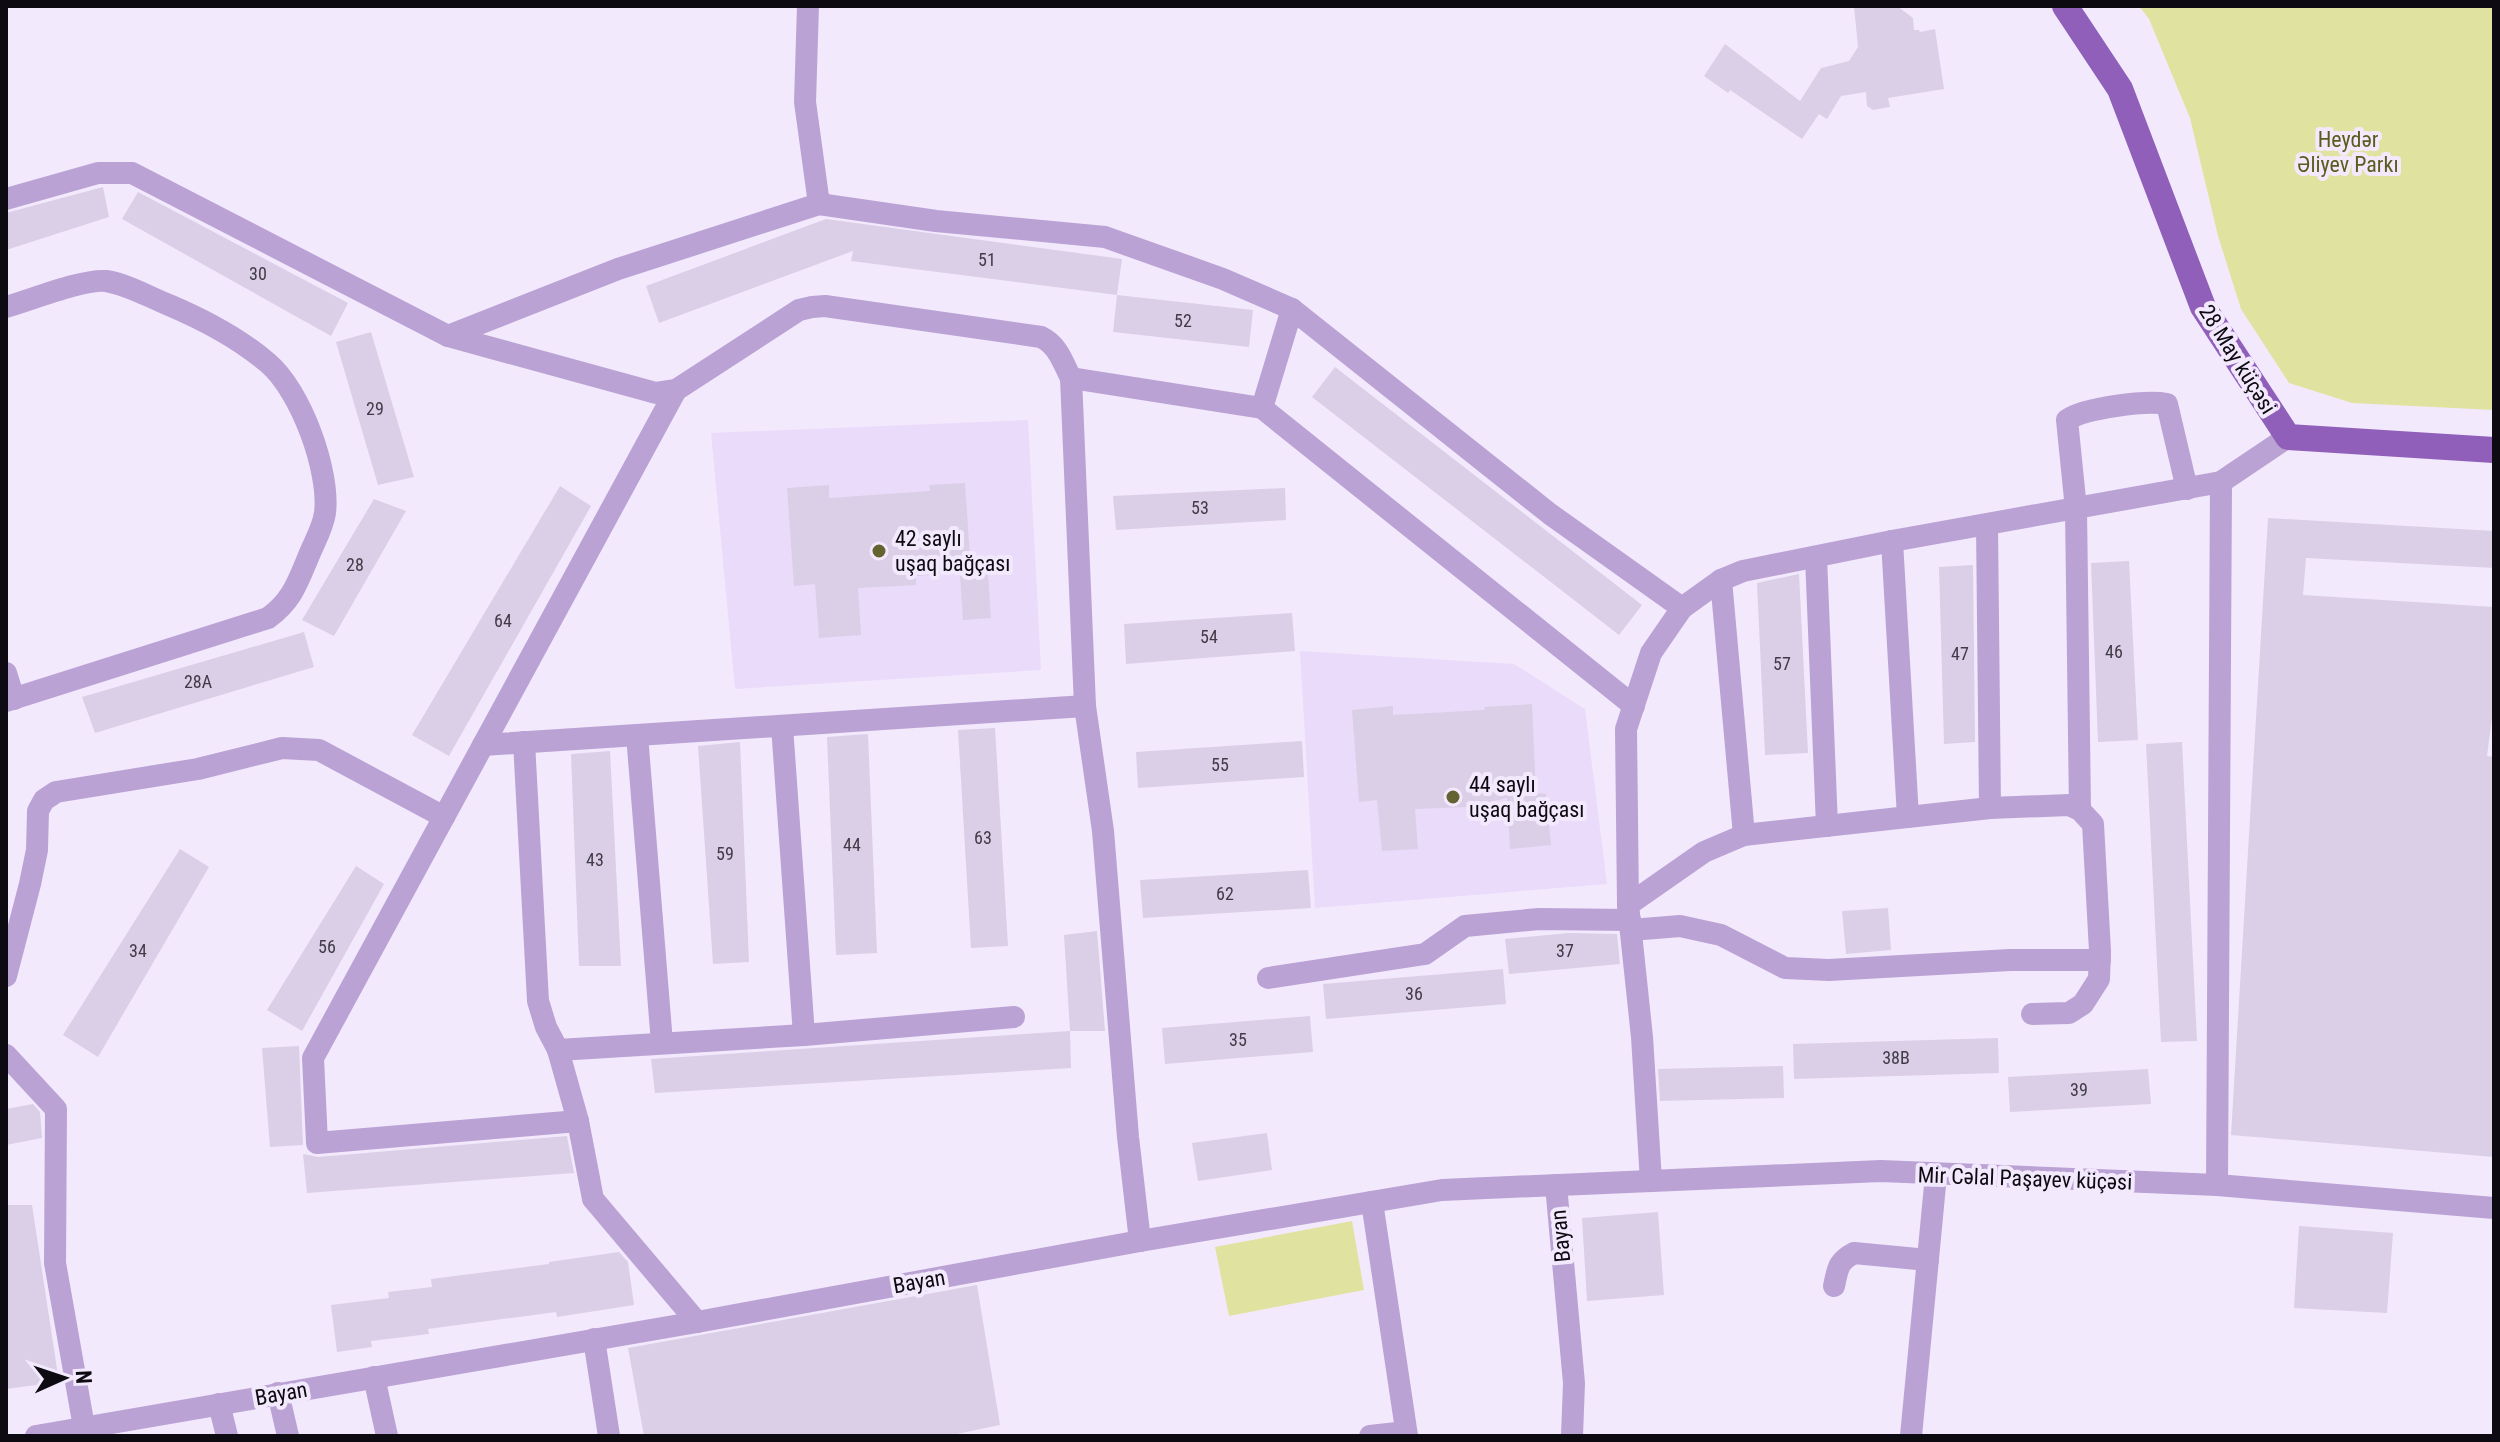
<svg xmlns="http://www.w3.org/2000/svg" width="2500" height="1442" font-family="'Roboto Condensed',sans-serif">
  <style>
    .built { fill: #eadbfa }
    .green { fill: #dfe39f }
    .building { fill: #dacfe7 }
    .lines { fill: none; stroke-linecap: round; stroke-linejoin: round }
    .minor { stroke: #bba2d4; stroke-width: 22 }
    .major { stroke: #905fba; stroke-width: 26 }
    .poi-dot { fill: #616330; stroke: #f3e9fd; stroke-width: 3 }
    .labels { text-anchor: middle; stroke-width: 8; stroke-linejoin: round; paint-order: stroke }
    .number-label { font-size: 18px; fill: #403b46 }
    .park-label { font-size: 22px; fill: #5a5c1e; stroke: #f3e9fd }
    .street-label { font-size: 22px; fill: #0d0a11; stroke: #f3e9fd }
    .poi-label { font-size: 22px; fill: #0d0a11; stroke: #f3e9fd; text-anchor: start }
  </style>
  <rect width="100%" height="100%" fill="#f3e9fd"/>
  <!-- built -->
  <g class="built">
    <polygon points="1028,420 1041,670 735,689 711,433"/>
    <polygon points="1300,651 1514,664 1585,709 1607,884 1315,908"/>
  </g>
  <!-- green -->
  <g class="green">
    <polygon points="2139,6 2494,6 2494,410 2352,403 2289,383 2241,309 2218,236 2190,118 2149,19"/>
    <polygon points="1352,1221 1364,1290 1229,1316 1215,1247"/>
  </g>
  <!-- building -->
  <g class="building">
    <polygon points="1854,6 1897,6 1913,18 1914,30 1919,30 1920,32 1935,29 1944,89 1888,98 1890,107 1873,110 1867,106 1866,92 1841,96 1827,119 1819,114 1802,139 1730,90 1728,93 1704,76 1725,44 1800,101 1821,68 1849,61 1858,47"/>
    <polygon points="103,187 109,217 6,250 6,213"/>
    <polygon points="138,192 348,303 331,336 122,219"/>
    <polygon points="826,219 1122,259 1117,295 851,261 853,251 659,323 646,286"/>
    <polygon points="1117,295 1253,310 1249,347 1113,332"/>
    <polygon points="371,332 414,477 378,485 336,342"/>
    <polygon points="1335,367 1642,605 1619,635 1312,397"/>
    <polygon points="965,483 971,572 916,576 916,585 858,588 861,635 819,638 815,584 794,586 787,488 829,485 829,498 930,491 929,485"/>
    <polygon points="560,486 591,506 449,756 412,735"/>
    <polygon points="1285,488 1286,520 1116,530 1113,496"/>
    <polygon points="374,499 406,511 334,636 302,620"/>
    <polygon points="2268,518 2494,531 2494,568 2306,558 2303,595 2494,607 2494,702 2487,756 2494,757 2494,1157 2231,1135"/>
    <polygon points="2129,561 2138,740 2098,742 2091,563"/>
    <polygon points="1973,565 1975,742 1944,744 1939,567"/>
    <polygon points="988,574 991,618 963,620 960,576"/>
    <polygon points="1799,574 1808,753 1765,755 1757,583"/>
    <polygon points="1292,613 1295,651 1126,664 1124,624"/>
    <polygon points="304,632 314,667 95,733 82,697"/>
    <polygon points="1532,704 1536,793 1546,794 1551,845 1510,849 1507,798 1468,807 1415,809 1418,849 1382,851 1377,800 1359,802 1352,710 1393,706 1393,715 1485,710 1484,707"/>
    <polygon points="995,728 1008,946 971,948 958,730"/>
    <polygon points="868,734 877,953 836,955 827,737"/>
    <polygon points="1302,741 1304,777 1138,788 1136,752"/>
    <polygon points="740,742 749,962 713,964 698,746"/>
    <polygon points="2182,742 2197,1041 2161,1042 2146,744"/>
    <polygon points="610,751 621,966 579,966 571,754"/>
    <polygon points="180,849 209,867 98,1057 63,1035"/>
    <polygon points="356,866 384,884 302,1031 267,1010"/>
    <polygon points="1308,870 1311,908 1143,918 1140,880"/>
    <polygon points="1888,908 1891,950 1846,954 1842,911"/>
    <polygon points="1097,931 1105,1031 1070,1031 1064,935"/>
    <polygon points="1569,933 1617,934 1620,964 1509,974 1505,939"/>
    <polygon points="1503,969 1506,1004 1326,1019 1323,984"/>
    <polygon points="1310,1016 1313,1052 1165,1064 1162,1028"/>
    <polygon points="1070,1031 1071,1068 655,1093 651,1059"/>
    <polygon points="1998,1038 1999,1073 1794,1079 1793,1044"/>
    <polygon points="299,1046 303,1145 270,1147 262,1048"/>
    <polygon points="1783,1066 1784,1098 1660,1101 1658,1069"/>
    <polygon points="2148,1069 2151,1104 2010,1112 2008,1077"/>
    <polygon points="33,1104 40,1112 42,1138 6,1145 6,1109"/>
    <polygon points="1267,1133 1272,1170 1198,1181 1192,1143"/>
    <polygon points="567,1136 574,1173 307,1193 303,1154 318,1157"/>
    <polygon points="6,1205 32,1205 59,1382 6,1389 6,1310 8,1309"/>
    <polygon points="1658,1212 1664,1295 1587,1301 1582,1218"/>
    <polygon points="2299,1226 2393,1233 2387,1313 2294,1308"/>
    <polygon points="619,1252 628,1262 634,1305 557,1317 556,1312 428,1329 429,1334 371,1341 372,1347 337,1352 331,1305 389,1298 388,1292 432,1287 431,1279 549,1264 549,1262"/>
    <polygon points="977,1285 1000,1425 947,1436 644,1436 628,1348"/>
  </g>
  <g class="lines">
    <!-- minor -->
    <g class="minor">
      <polyline points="808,6 805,102 819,204"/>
      <path d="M6 199 98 173H132L448 336 656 393 676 390 799 310 812 307 825 306 1041 337C1058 345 1063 363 1071 378L1085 706 1103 831 1128 1137 1140 1241"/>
      <path d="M6 307C31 300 82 279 106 281 127 284 149 297 169 305 202 319 241 340 268 363 301 391 330 471 325 513 323 527 315 541 310 553 298 581 293 600 268 618L6 701"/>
      <polyline points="448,336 618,269 819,204 936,221 1105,237 1223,279 1292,309 1550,514 1682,608"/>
      <polyline points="1071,378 1262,408 1634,706"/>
      <polyline points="1262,408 1292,309"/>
      <polyline points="1987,525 1990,808"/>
      <polyline points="1892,541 1908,817"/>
      <polyline points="1816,557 1827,826"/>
      <polyline points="1721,580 1744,835"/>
      <polyline points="6,673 14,699"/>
      <polyline points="782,726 804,1035"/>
      <polyline points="637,735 662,1043"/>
      <polyline points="524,742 538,1001 546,1027 558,1050"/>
      <polyline points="483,745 1085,706"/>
      <path d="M2080 810 2076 509 2067 420C2084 408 2146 400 2167 404L2187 489"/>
      <polyline points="1628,905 1704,852 1744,835 1990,808 2069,805 2080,810 2093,824 2100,951 2099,979 2083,1004 2069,1013 2032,1014"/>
      <polyline points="1631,930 1680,926 1721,935 1785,968 1829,970 2010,960 2100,960"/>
      <polyline points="6,976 30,884 37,850 38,811 44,800 56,792 198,769 282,748 319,750 444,817"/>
      <polyline points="1268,978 1425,954 1465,926 1539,919 1630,920"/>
      <polyline points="6,1055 56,1109 55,1263 84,1427"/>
      <polyline points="578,1121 317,1143 313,1058 676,390"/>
      <polyline points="1651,1181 1642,1037 1628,905 1626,729 1651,653 1682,608 1721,580 1743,571 1892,541 2221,482 2288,437"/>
      <polyline points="1556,1185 1574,1383 1572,1436"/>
      <polyline points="2217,1185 2221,482"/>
      <polyline points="1372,1202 1407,1436"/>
      <path d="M1834 1286C1838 1269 1837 1262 1854 1253L1928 1260"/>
      <polyline points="697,1322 593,1199 578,1121 558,1050 804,1035 1014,1017"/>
      <polyline points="594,1339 609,1436"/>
      <polyline points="374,1377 387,1436"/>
      <polyline points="278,1393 288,1436"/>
      <polyline points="219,1404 227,1436"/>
      <polyline points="36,1436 697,1322 1140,1241 1442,1190 1881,1171 2217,1185 2494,1208"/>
      <polyline points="1370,1436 1406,1432"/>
      <polyline points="1911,1436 1936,1175"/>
    </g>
    <!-- major -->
    <polyline class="major" points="2065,6 2120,89 2203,307 2288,437 2494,450"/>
  </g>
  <!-- markers -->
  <g class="poi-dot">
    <circle cx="879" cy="551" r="8"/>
    <circle cx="1453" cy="797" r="8"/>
  </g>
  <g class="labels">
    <!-- number labels -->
    <g class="number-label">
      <text x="987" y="266">51</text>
      <text x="258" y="280">30</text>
      <text x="1183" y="327">52</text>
      <text x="375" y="415">29</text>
      <text x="1200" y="514">53</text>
      <text x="355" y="571">28</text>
      <text x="503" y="627">64</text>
      <text x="1209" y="643">54</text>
      <text x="2114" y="658">46</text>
      <text x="1960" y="660">47</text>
      <text x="1782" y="670">57</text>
      <text x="198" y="688">28A</text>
      <text x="1220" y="771">55</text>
      <text x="983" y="844">63</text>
      <text x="852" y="851">44</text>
      <text x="725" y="860">59</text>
      <text x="595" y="866">43</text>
      <text x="1225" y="900">62</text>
      <text x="327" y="953">56</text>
      <text x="138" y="957">34</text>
      <text x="1565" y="957">37</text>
      <text x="1414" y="1000">36</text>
      <text x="1238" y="1046">35</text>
      <text x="1896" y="1064">38B</text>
      <text x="2079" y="1096">39</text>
    </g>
    <!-- park labels -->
    <g class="park-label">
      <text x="2348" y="147">Heydər<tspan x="2348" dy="25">Əliyev Parkı</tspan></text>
    </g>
    <!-- street labels -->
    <g class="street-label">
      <text transform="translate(2238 359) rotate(58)" y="8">28 May küçəsi</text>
      <text transform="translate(2025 1178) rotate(2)" y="8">Mir Cəlal Paşayev küçəsi</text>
      <text transform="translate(1560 1236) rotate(-95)" y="8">Bayan</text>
      <text transform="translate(919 1281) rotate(-10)" y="8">Bayan</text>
      <text transform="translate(281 1393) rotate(-10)" y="8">Bayan</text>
    </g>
    <!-- poi labels -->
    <g class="poi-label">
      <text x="895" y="546">42 saylı<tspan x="895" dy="25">uşaq bağçası</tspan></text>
      <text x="1469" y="792">44 saylı<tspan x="1469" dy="25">uşaq bağçası</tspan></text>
    </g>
  </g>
  <!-- border -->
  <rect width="2500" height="1442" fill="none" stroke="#0d0a11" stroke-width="16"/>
  <!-- north arrow -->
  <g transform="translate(64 1378) rotate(87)" stroke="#f3e9fd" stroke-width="6" paint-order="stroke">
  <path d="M0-6L14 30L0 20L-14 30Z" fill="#0d0a11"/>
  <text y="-12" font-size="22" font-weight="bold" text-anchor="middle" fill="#0d0a11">N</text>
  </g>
</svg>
